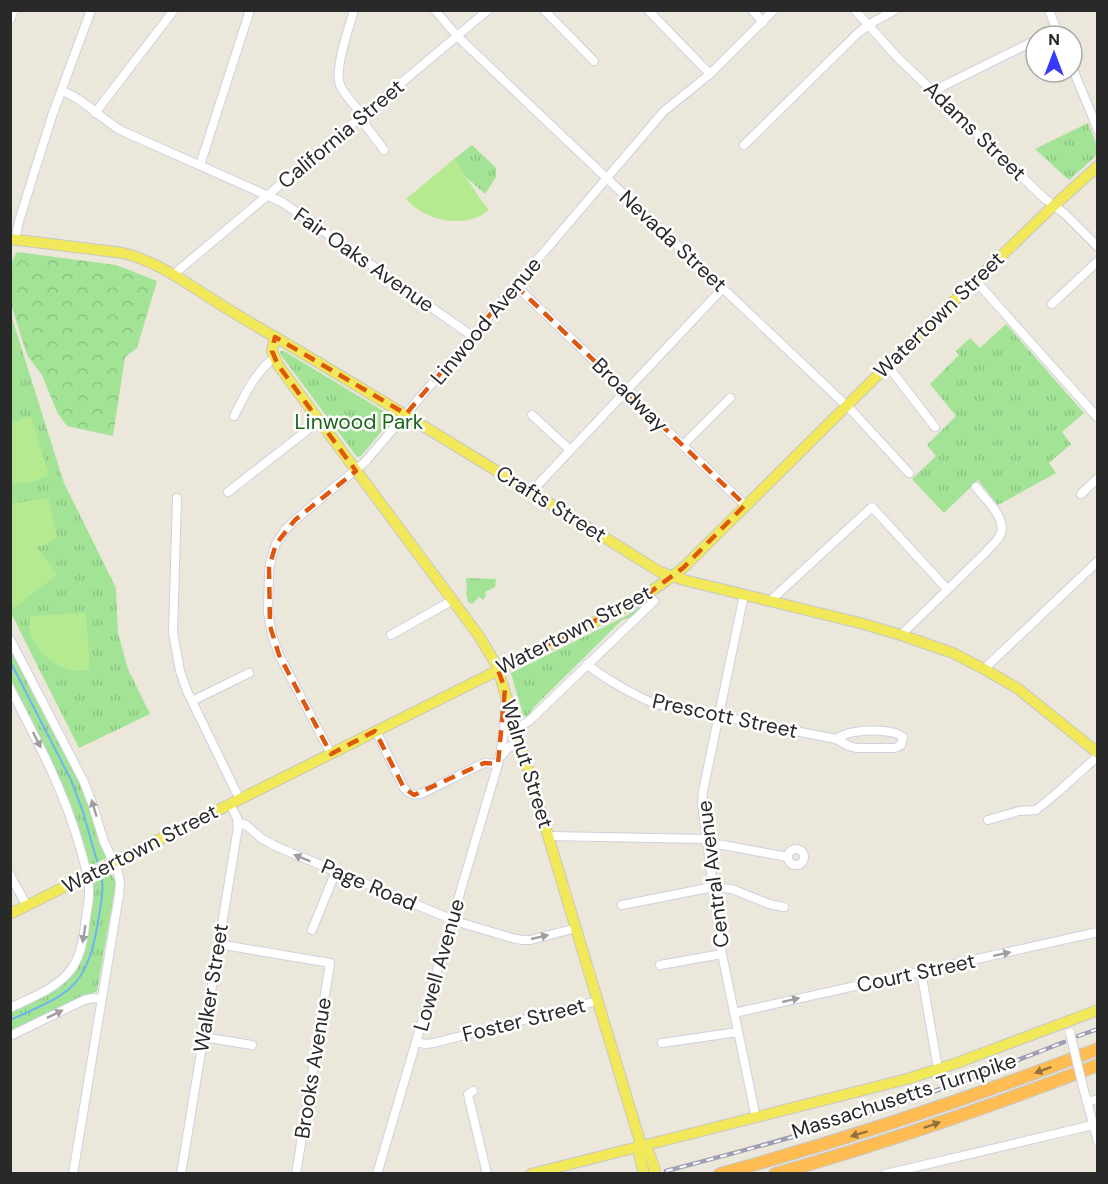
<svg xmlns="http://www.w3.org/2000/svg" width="1108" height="1184" font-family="'DM Sans',sans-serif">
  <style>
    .forest { fill: url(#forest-crowns) }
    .park { fill: url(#park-tufts) }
    .pitch { fill: #b5ea91 }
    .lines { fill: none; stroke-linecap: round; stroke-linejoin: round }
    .stream { stroke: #6cb5ef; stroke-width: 2 }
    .minor-casing { stroke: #d0d0e2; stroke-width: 10 }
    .major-casing { stroke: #c7c7c7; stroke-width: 12 }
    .highway-casing { stroke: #c7c7c7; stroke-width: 14 }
    .minor { stroke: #fff; stroke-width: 8 }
    .major { stroke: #f1e959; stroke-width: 10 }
    .highway { stroke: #ffbc52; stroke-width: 12 }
    .rail-casing { stroke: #9e9db4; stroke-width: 4.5 }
    .rail { stroke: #fff; stroke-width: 2; stroke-dasharray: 7; stroke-linecap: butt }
    .minor-bridge-casing { stroke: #d0d0e2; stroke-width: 10; stroke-linecap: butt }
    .major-bridge-casing { stroke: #c7c7c7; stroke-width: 12; stroke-linecap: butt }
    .minor-bridge { stroke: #fff; stroke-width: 8 }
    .major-bridge { stroke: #f1e959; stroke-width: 10 }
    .oneway { fill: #9f9f9f }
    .oneway2 { fill: #94723e }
    .marked { fill: none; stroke: #de570d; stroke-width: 4.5; stroke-dasharray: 12 8; stroke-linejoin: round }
    .labels { text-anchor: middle; stroke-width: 5; stroke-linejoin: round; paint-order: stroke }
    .street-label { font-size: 21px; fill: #292929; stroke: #fff }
    .park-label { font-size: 21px; fill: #1b6619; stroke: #fff }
  </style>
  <defs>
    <pattern id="forest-crowns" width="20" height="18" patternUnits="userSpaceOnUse" patternTransform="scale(1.5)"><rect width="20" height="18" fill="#a2e396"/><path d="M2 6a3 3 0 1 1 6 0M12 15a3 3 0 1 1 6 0" fill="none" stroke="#8cc381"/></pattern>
    <pattern id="park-tufts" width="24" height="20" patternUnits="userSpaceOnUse" patternTransform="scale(1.5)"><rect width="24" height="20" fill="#a2e396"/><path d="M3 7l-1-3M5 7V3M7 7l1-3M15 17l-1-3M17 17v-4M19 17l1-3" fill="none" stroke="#8cc381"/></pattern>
  </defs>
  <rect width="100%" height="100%" fill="#ebe7da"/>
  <!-- forest -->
  <polygon class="forest" points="17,252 116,265 157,281 137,348 125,357 113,436 67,426 57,412 42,375 27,355 11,304 11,263"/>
  <!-- park -->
  <g class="park">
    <polygon points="1088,123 1097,145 1097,155 1069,180 1035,149"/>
    <polygon points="472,145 496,168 496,177 485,194 466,177 454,159"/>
    <polygon points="10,312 64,483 116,588 118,633 128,669 150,714 79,748 11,613"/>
    <polygon points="1006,324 1084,413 1062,432 1071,444 1049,463 1056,473 998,505 978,480 944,513 912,479 936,456 927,445 956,416 930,384 959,355 956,351 970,338 980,348"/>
    <polygon points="280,351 284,351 390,415 391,418 390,421 361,456 357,457 281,355"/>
    <polygon points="466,578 496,579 495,587 485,592 486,596 483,600 479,597 472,604 468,602 466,592 467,591"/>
    <polygon points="649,600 632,617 622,620 534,707 527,717 523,715 511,673 628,615"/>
    <polygon points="10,642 84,782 110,856 86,868 85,853 70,802 11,679"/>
    <polygon points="111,874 116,882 97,991 11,1036 11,1008 53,986 77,960 89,885"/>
  </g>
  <!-- pitch -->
  <g class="pitch">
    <path d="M454 159 481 200 489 210C466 230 425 221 406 199Z"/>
    <polygon points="31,416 49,475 30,483 11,483 11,423"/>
    <polygon points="48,498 57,537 45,545 36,547 58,574 14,608 10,604 11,504"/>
    <path d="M86 613 90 670C85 670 80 671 75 671 55 669 29 646 29 625 29 622 31 619 31 616Z"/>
  </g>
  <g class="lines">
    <!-- stream -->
    <g class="stream">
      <polyline points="10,661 71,780 83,812 97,861"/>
      <path d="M10 1020C29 1011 52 1003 69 989 88 973 94 946 98 922 100 908 104 893 102 880"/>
    </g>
    <!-- minor casing -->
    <g class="minor-casing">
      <g id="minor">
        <path d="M354 10C349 28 334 69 340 85 345 96 355 106 363 115"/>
        <polyline points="435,10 457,36 852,411 909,473"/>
        <polyline points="544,10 594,61"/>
        <polyline points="648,10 710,74"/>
        <polyline points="752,10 763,22"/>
        <polyline points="855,10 897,57 1044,198 1065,214 1098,247"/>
        <polyline points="1049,10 1059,36"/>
        <polyline points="10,20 14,10"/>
        <polyline points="1043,36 1057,29"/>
        <polyline points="1072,67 1098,130"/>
        <path d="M62 91C84 99 100 118 120 130L282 202 472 336"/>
        <polyline points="935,92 943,86 1036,40"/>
        <polyline points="95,113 174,10"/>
        <polyline points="360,118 384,150"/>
        <polyline points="744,145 859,32 875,21 895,10"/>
        <polyline points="200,165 250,10"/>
        <polyline points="15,240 19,221 52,116 91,10"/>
        <polyline points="174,274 488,10"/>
        <polyline points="975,280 1098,418"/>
        <polyline points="515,285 745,505"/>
        <polyline points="1052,304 1098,261"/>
        <polyline points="887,365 935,427"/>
        <polyline points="532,415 570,450"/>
        <path d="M234 416C245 395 255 372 274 358"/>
        <polyline points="683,445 730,398"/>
        <polyline points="228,492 319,421"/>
        <polyline points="531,492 723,288"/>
        <polyline points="1081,494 1098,478"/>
        <polyline points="177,498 173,633 180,671 187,691 240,800"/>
        <polyline points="744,595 703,791 702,804 722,954 756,1118"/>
        <polyline points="770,601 872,507 947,589"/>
        <polyline points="391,635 453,600"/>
        <path d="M901 635 986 552C991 546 999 540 1001 533 1006 517 985 499 976 487"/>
        <polyline points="10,639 84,782 93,806 104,842 118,872 120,882 119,895 73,1174"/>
        <path d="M587 664C600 676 640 699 657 704L836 739 849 746 856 748H895L901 745 903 737C893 729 867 730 855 732 849 732 842 736 836 739"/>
        <polyline points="984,669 1098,561"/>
        <path d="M10 688C36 739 63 788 79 844 83 858 88 873 89 889 90 901 86 913 85 925 83 942 80 959 69 972 54 990 30 998 10 1008"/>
        <polyline points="192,701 249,673"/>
        <polyline points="516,728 529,721 654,601"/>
        <path d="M376 731 404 788C409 795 415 796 423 793L484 763 498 764"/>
        <polyline points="331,754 279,655 272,635 268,612 269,571 271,559 276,544 285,530 295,520 365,462 664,111 710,74 774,10"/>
        <polyline points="501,756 509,747 520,742"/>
        <polyline points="988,820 1019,811 1036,810 1057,793 1098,756"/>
        <polyline points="238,823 246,825 261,838 275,846 458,922 512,938 522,940 530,940 576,928"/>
        <polyline points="549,836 706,839"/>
        <polyline points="706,842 788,857"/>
        <circle cx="796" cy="857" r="8"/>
        <polyline points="10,875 27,906"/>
        <polyline points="622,905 713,887 732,889 769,904 784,907"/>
        <polyline points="312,930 336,871"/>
        <polyline points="218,944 330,963 296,1174"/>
        <polyline points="660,965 722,954"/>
        <polyline points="921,971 938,1069"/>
        <polyline points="734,1013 1098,932"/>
        <polyline points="10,1036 84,1000 93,998 102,999"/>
        <polyline points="203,1037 252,1045"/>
        <polyline points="417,1042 425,1044 434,1043 597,1001"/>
        <polyline points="662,1043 738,1032"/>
        <polyline points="1083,1087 1098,1142"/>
        <polyline points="473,1091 468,1094 469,1099 487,1174"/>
        <polyline points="1087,1102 1098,1099"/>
        <polyline points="181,1174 238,827 237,818 230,804"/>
        <polyline points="377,1174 498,764 504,734 505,700"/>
        <polyline points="886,1174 1093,1125"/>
      </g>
    </g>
    <!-- major casing -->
    <g class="major-casing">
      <g id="major">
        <path d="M10 239 123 253C158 262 185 282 215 301 235 314 256 326 277 338 406 414 533 493 660 572L684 580 860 623 901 635 953 653 984 669 1017 688 1098 753"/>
        <polyline points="275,337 272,351 278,365 479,636 497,666 641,1145 639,1154 644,1174"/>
        <polyline points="10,914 637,601 666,581 683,568 903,350 1049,210 1098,166"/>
        <polyline points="641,1145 649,1153 654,1167"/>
        <polyline points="531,1174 907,1079 954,1064 1098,1010"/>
      </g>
    </g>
    <!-- highway casing -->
    <g class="highway-casing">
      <g id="highway">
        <path d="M720 1174C848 1139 974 1097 1098 1049"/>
        <path d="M775 1174C885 1143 992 1106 1098 1065"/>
      </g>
    </g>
    <!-- minor -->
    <use href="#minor" class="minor"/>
    <!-- major -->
    <use href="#major" class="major"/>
    <!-- highway -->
    <use href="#highway" class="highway"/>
    <!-- rail casing -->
    <g class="rail-casing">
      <g id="rail">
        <polyline points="1078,1036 1098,1029"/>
        <path d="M666 1171C735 1153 804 1135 872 1113 937 1091 1001 1067 1064 1042"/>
      </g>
    </g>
    <!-- rail -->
    <use href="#rail" class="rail"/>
    <!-- minor-bridge casing -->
    <g class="minor-bridge-casing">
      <polyline id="minor-bridge" points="1070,1033 1083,1087"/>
    </g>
    <!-- major-bridge casing -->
    <g class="major-bridge-casing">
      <polyline id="major-bridge" points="654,1167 655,1174"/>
    </g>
    <!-- minor-bridge -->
    <use href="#minor-bridge" class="minor-bridge"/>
    <!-- major-bridge -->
    <use href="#major-bridge" class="major-bridge"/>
  </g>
  <!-- one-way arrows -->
  <defs><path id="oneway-solid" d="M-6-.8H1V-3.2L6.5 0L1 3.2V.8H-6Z" transform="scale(1.5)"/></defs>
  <g class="oneway">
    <use href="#oneway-solid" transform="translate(37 740) rotate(63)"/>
    <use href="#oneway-solid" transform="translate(94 808) rotate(-107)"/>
    <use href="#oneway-solid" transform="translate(302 858) rotate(-158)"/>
    <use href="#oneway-solid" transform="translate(84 934) rotate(99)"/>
    <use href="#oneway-solid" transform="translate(540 937) rotate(-13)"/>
    <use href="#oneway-solid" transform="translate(1002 954) rotate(-12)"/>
    <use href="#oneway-solid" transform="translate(791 1000) rotate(-13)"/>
    <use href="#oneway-solid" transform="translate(55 1014) rotate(-26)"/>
  </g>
  <g class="oneway2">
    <use href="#oneway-solid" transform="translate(1043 1070) rotate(159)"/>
    <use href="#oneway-solid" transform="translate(932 1125) rotate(-19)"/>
    <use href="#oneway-solid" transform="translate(859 1134) rotate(163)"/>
  </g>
  <!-- marked area -->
  <path class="marked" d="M515 285 745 505 683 568 649 593 498 670 505 689 498 764 484 763 414 795 404 788 375 731 331 754 279 655 270 626 269 567 276 544 295 520 356 471 278 365 272 351 275 337 406 414Z"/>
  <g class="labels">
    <!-- street labels -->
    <g class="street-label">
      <text transform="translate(975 131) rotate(44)" y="7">Adams Street</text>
      <text transform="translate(341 134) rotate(-40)" y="7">California Street</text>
      <text transform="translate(673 241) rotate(43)" y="7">Nevada Street</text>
      <text transform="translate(364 260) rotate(35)" y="7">Fair Oaks Avenue</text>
      <text transform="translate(939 315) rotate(-44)" y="7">Watertown Street</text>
      <text transform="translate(486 321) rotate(-50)" y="7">Linwood Avenue</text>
      <text transform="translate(630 395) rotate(44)" y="7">Broadway</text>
      <text transform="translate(551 504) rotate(32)" y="7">Crafts Street</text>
      <text transform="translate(574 630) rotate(-27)" y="7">Watertown Street</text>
      <text transform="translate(725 716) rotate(12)" y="7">Prescott Street</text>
      <text transform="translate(527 764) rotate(73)" y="7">Walnut Street</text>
      <text transform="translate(140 849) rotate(-27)" y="7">Watertown Street</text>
      <text transform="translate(713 874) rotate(-97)" y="7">Central Avenue</text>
      <text transform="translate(369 885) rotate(23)" y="7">Page Road</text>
      <text transform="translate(439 965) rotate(-74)" y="7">Lowell Avenue</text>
      <text transform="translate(916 973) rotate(-12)" y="7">Court Street</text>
      <text transform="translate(211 988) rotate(-81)" y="7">Walker Street</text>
      <text transform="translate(524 1020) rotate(-14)" y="7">Foster Street</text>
      <text transform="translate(313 1068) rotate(-81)" y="7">Brooks Avenue</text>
      <text transform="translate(904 1096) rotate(-18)" y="7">Massachusetts Turnpike</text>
    </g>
    <!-- park labels -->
    <g class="park-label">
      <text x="359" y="429">Linwood Park</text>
    </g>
  </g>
  <!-- border -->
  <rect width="1108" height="1184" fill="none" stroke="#292929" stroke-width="24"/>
  <!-- north arrow -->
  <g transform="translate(1054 54)"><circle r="28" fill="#ffffff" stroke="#a9a9a9" stroke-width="1.5"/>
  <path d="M0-4.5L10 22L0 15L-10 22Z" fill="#3839fb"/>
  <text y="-9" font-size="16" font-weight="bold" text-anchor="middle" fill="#292929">N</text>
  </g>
</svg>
